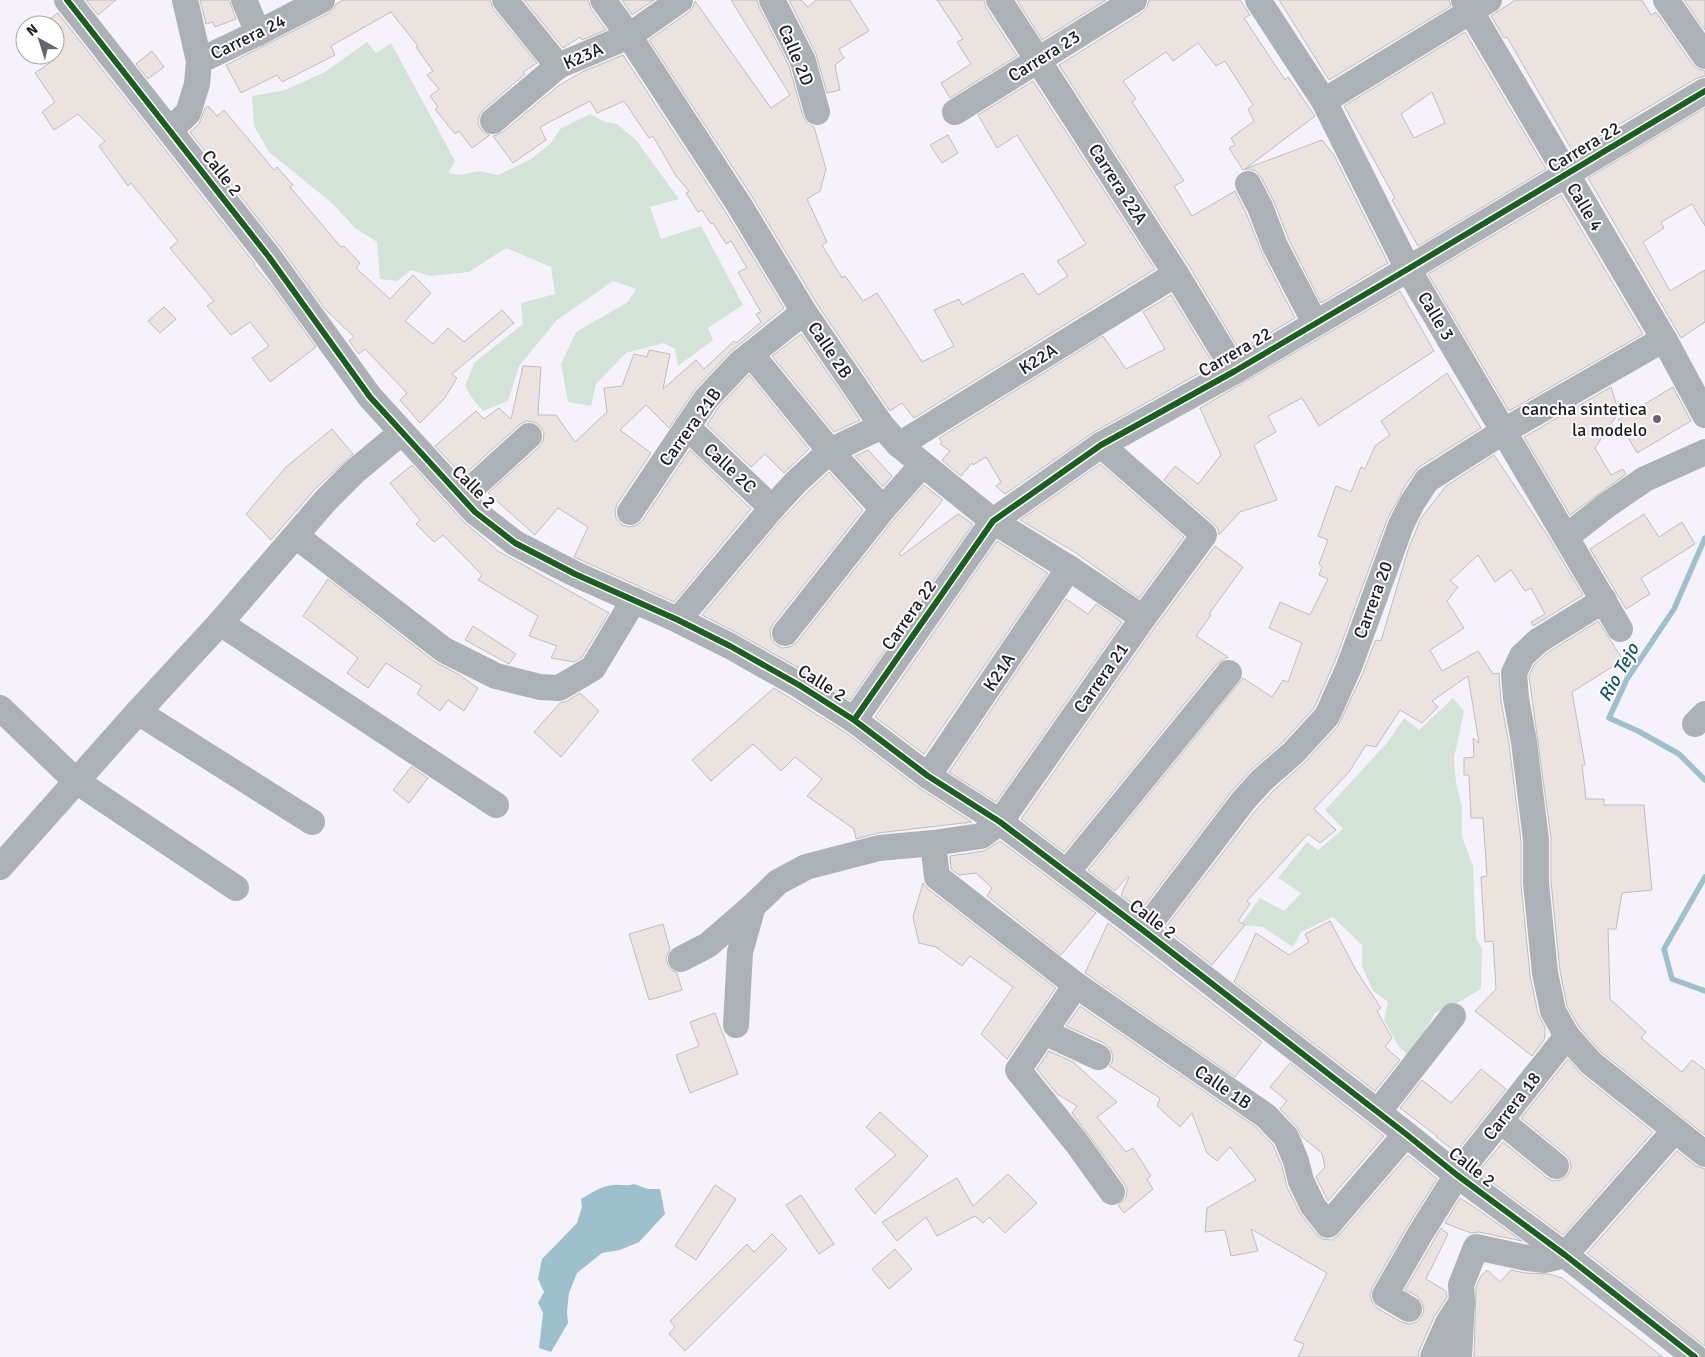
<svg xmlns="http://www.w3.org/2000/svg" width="1705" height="1357" font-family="Signika,sans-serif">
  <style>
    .green { fill: #d3e3d7 }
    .water { fill: #9ebfcc }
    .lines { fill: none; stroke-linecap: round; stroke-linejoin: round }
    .stream { stroke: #9ebfcc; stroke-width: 5.5 }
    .building { fill: #eae3e0; stroke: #c0bcbe; fill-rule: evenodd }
    .minor { stroke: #acb1b5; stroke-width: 26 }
    .cycleway-casing { stroke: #fff; stroke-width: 9 }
    .cycleway { stroke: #1b5e20; stroke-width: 6 }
    .poi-dot { fill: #69666e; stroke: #fff; stroke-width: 2 }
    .labels { text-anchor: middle; stroke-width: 4; stroke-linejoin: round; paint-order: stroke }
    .street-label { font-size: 18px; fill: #1d1b21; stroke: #fff }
    .poi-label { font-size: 18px; fill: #1d1b21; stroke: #fff; text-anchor: end }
    .water-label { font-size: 19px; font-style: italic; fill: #105565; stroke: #fff }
  </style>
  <rect width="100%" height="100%" fill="#f6f2fc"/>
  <!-- green -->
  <g class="green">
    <polygon points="367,42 376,53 391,43 455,161 448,173 459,175 480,171 498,175 531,159 551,143 560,129 590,114 605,122 617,124 636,140 679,199 650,207 661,239 701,226 743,305 708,328 713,340 678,366 675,349 664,343 626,353 596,384 591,406 568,402 561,364 576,332 628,302 636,289 613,281 557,320 519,366 508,401 483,411 472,398 465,386 474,363 523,324 521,303 555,294 551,267 506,248 469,272 430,276 411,270 397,281 380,279 377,242 355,228 333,204 269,152 254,126 252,96 285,90 325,72"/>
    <polygon points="1453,698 1464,711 1454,758 1456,783 1462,807 1462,837 1473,866 1476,938 1482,949 1481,989 1459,1002 1435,1013 1411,1057 1399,1047 1384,1020 1388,1002 1373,991 1362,966 1362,945 1333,917 1301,932 1293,947 1263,927 1240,925 1260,898 1284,911 1301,893 1278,878 1307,842 1318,850 1343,829 1325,810 1387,743 1404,718 1419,730"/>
  </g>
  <!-- water -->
  <path class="water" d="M634 1184 648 1189H660L665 1214 639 1242 620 1250 602 1253 577 1273 569 1293 567 1312 568 1323 551 1352 539 1348 543 1313 538 1303 544 1292 538 1279 542 1259 577 1223 582 1207 581 1199C591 1193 601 1186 613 1185 620 1184 626 1187 634 1184Z"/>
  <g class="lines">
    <!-- stream -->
    <g class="stream">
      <polyline points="1705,538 1674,609 1627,679 1609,718 1638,731 1679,754 1705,780"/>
      <polyline points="1705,877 1664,949 1672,979 1705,991"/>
    </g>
  </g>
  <!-- building -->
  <g class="building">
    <polygon points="86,0 116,0 98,15"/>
    <polygon points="200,0 229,0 236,19 215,27 213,22 206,24"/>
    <polygon points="343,0 490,0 493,9 537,63 523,72 525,74 483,110 479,116 478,124 482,131 490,135 472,148 459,131 455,134 435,109 438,107 430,96 439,89 427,75 433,71 416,47 418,46 391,12 331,46 335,55 282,82 277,75 241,93 226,65 329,13 334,8 336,4"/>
    <polygon points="524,0 588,0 591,9 606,30 582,40 580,37 563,48"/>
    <polygon points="622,0 654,0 632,15"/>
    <polygon points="731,0 757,0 759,7 789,66 803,116 807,123 814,127 826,169 820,191 807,199 827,242 822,245 842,278 845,276 863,301 877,293 922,362 954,346 934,310 959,299 962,305 1023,273 1038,295 1068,276 1057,261 1086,244 1017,135 997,148 978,115 1033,81 1155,269 914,418 902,403 890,411 817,304 751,195 649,40 689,12 693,7 695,1 771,108 790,95"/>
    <polygon points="789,0 801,0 808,7 816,0 850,0 869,31 839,49 844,58 835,65 840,90 827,93 816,54"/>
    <polygon points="937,0 984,0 986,8 1017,56 950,98 941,83 971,64 957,42 963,39"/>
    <polygon points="1017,0 1106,0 1042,40"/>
    <polygon points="1149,0 1240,0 1250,15 1244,18 1285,80 1288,77 1315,116 1245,169 1322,140 1334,155 1388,263 1321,303 1289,240 1274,202 1261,177 1256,171 1249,169 1243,170 1229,148 1235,145 1231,138 1254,121 1248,109 1253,105 1225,61 1216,66 1198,43 1173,61 1166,52 1123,81 1136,99 1132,102 1184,181 1174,186 1192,216 1235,191 1246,213 1262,253 1295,318 1240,351 1189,266 1059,65 1142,13 1147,7"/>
    <polygon points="1279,0 1449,0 1451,6 1329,80"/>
    <polygon points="1515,0 1642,0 1651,15 1656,12 1693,65 1698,69 1705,71 1705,76 1697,78 1573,152 1507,37 1504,38 1491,16"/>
    <polygon points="1684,0 1705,0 1705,30"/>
    <polygon points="58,13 255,264 254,265 274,289 316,347 270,382 252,358 269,346 250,322 231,335 207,306 214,301 170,248 178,241 131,183 128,186 99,146 105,141 78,114 54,130 42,112 55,102 35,73 55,59 55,25 50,25 47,21"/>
    <path d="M1465 32 1546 169 1418 246 1392 200 1395 198 1344 106ZM1432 92 1445 123 1414 138 1401 114Z"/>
    <polygon points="152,51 164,67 148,79 136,64"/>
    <polygon points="623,55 725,211 784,308 729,353 695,389 669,428 646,405 620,430 651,453 617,504 615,511 616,518 622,525 629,527 637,525 642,521 690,450 751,509 674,602 574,557 588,527 558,508 535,535 488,493 539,447 543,441 544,433 540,426 534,422 526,421 519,425 463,476 435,446 476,411 484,419 499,408 511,419 523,366 541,367 538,415 556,415 575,442 607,412 604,388 622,386 634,354 647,357 649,350 670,354 663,389 696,360 704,369 734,341 736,343 761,322 756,314 761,312 738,272 747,268 731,241 726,244 713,223 711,224 702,210 698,212 686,193 689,191 676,176 653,136 649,138 624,101 597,113 590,101 540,127 546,140 513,163 493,136 503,132 558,86 584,71"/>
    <polygon points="208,106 217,116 224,110 274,170 277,167 293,185 290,187 341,247 344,246 360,263 356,268 390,299 413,275 431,293 405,321 433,344 448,328 464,342 502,310 514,323 452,374 457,378 444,399 420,423 400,400 407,393 365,349 359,354 349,341 354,337 325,309 281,248 190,132 199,124 205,108"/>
    <polygon points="1705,108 1705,226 1692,204 1661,222 1664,228 1643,242 1670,291 1705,270 1705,322 1681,338 1588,178"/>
    <polygon points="948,135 958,153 942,163 930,145"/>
    <polygon points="1561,195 1643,334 1509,411 1428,274"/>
    <polygon points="1400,291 1434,351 1319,426 1302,398 1268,416 1276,432 1254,445 1277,500 1240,512 1219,535 1218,529 1214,524 1164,480 1175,466 1198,484 1221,455 1200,408"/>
    <polygon points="1171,295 1214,365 1094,432 1005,494 996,486 1001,482 986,457 973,465 972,463 961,476 942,460 950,451 940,444 942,442 939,438 1103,336 1126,369 1165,349 1143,312"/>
    <polygon points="164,307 176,319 160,333 148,321"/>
    <polygon points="801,334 860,420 834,432 772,356"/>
    <polygon points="1447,373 1481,428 1419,467 1406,484 1387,520 1335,661 1314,708 1283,742 1252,769 1232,791 1141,910 1121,895 1129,877 1128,876 1115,891 1088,870 1243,678 1272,697 1283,680 1288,682 1302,643 1269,628 1280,602 1310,615 1328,579 1319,575 1322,567 1319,564 1328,540 1318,536 1336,486 1351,492 1361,467 1365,469 1375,446 1390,435 1381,421"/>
    <polygon points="749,375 809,449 784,473 765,454 751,467 707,425 718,408"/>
    <polygon points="1611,387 1619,412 1595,448 1611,475 1623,469 1626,474 1570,515 1524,437"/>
    <polygon points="1673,387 1691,421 1637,453 1618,420"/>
    <polygon points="332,429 353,454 315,489 271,540 246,514 286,467"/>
    <polygon points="868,450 892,476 883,487 855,456"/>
    <polygon points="1494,455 1546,533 1583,595 1533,626 1531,622 1545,614 1531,588 1525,591 1511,570 1495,582 1478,555 1450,581 1458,587 1447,601 1464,628 1430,650 1442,671 1478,651 1493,674 1499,673 1501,701 1509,744 1521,841 1521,884 1530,975 1538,1014 1545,1027 1545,1035 1544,1040 1532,1056 1475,1011 1496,989 1493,941 1485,942 1481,877 1487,876 1483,818 1471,818 1469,775 1464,775 1464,758 1474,757 1473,738 1479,743 1468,676 1432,701 1438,707 1422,723 1400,710 1376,747 1366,745 1349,772 1314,809 1336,830 1320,843 1308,834 1247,901 1250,904 1238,921 1245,925 1212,965 1165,928 1255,811 1273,791 1304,763 1338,726 1363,673 1372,649 1376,640 1381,641 1408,550 1421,518 1446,486"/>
    <polygon points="1100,464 1184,537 1139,598 1073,551 1020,520"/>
    <polygon points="412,465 464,522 498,551 609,613 582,657 574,662 551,658 557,646 529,636 538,616 478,580 482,575 443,535 434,542 416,524 420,520 390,483"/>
    <polygon points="829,472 863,510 773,624 770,630 771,638 775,644 782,648 790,647 797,642 894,519 924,485 943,500 899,554 901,556 958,514 973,524 850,700 806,672 737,633 702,615 783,518 808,492"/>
    <polygon points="1644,514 1659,537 1682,522 1695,544 1641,578 1650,594 1626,609 1590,549"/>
    <polygon points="997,541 1048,573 924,754 875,717"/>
    <polygon points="1215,546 1243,567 1209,614 1211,615 1196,636 1228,657 1217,664 1064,852 1021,819 1155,627"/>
    <polygon points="328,579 435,662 458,674 478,688 464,711 448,700 440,711 417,694 422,686 386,663 368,688 347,673 358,658 303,616"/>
    <polygon points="1066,599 1088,614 1096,604 1122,622 996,802 949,772"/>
    <polygon points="1598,621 1623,660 1572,692 1585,765 1582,765 1586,799 1604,799 1604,805 1644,805 1652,890 1622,893 1616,929 1608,929 1610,999 1646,1032 1641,1038 1682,1072 1692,1060 1705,1070 1705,1135 1601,1052 1579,1027 1567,1006 1560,971 1551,882 1551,838 1529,676 1534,665 1547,653"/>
    <polygon points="473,626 516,654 509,664 465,640"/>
    <polygon points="774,688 845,732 919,788 972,822 878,833 856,839 854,829 807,796 822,779 795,757 781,771 753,744 711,781 692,760"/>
    <polygon points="580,693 599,711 561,757 534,732 560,703 567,701"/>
    <polygon points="411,767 428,778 409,803 393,790"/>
    <polygon points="1000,841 1096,913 1061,955 987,896 992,888 976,873 959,875 951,869 950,856 984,851"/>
    <polygon points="923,883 928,889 1056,988 1007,1059 981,1034 1013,987 970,956 962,966 936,947 919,943 913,917"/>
    <polygon points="1330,921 1357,972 1381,1008 1377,1011 1392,1038 1385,1047 1400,1060 1375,1091 1234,982 1256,933 1289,955 1309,942 1305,934"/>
    <polygon points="1108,923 1262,1042 1235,1077 1085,973"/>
    <polygon points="663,924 670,949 666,958 668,965 673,971 677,973 682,990 649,1000 629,934"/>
    <polygon points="1080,1006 1256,1127 1273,1145 1282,1166 1287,1187 1300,1213 1316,1234 1323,1239 1332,1240 1339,1235 1408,1155 1437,1179 1407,1227 1372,1288 1370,1295 1372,1302 1377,1308 1401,1322 1409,1324 1417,1322 1422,1316 1424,1310 1422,1302 1417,1296 1405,1290 1441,1228 1448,1234 1426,1279 1446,1291 1447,1297 1434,1317 1419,1351 1418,1357 1298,1357 1304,1344 1294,1340 1327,1273 1251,1229 1258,1251 1231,1256 1225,1230 1205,1232 1207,1208 1256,1180 1230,1147 1217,1161 1207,1153 1192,1113 1180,1127 1157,1106 1160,1098 1109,1066 1112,1063 1113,1056 1110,1048 1104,1043 1066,1026"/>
    <polygon points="715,1013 738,1074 690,1093 676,1055 699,1046 690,1022"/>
    <polygon points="1049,1051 1073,1062 1117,1102 1097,1117 1126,1152 1133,1148 1151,1176 1147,1179 1153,1189 1124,1213 1118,1205 1126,1198 1127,1190 1124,1183 1072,1113 1077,1106 1057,1094 1037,1069"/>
    <polygon points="1568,1059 1582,1075 1653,1132 1563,1235 1478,1172 1503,1142 1547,1178 1553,1181 1561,1180 1568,1175 1571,1168 1570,1160 1566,1155 1521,1118"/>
    <polygon points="1290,1063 1384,1136 1328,1201 1316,1177 1325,1167 1322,1153 1302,1137 1297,1127 1280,1109 1287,1101 1270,1087"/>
    <polygon points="1481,1069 1506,1089 1456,1152 1436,1137 1437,1136 1400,1108 1422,1080 1451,1103"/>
    <polygon points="880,1112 928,1156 875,1214 855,1189 896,1155 866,1127"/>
    <polygon points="1677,1151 1696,1166 1705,1169 1705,1346 1587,1253"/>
    <polygon points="1008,1174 1037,1203 1005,1233 989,1217 983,1223 975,1216 937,1236 926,1217 897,1241 882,1222 957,1178 973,1206"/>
    <polygon points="715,1185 736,1199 696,1260 675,1246"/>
    <polygon points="801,1195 834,1244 819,1254 786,1205"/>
    <polygon points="1460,1198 1480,1211 1522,1241 1479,1232 1471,1233 1445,1223"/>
    <polygon points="772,1234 787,1249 685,1351 669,1334 675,1327 670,1321 747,1244 754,1252"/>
    <polygon points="895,1249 912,1269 889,1289 872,1269"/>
    <polygon points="1487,1270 1500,1282 1511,1270 1525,1273 1549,1274 1562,1278 1663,1357 1474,1357 1476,1287 1481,1276"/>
  </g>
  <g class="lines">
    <!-- minor -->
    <g class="minor">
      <polyline points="67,0 269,257 370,397 475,512 515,543 575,574 678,620 730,646 799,685 854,720 928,776 1000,822 1144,931 1406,1134 1457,1175 1565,1255 1695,1357"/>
      <polyline points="244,0 258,33"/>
      <polyline points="505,0 558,66"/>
      <polyline points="603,0 629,36 738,203 804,312 882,426 899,445 993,521 1069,568 1143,618"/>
      <polyline points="772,0 803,61 817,112"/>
      <polyline points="999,0 1176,274 1235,371"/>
      <polyline points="1258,0 1324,101 1408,269 1620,629"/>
      <polyline points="1464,0 1664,339 1705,415"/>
      <polyline points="1666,0 1705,56"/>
      <polyline points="199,61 258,33 322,0"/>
      <polyline points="1324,101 1489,0"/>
      <polyline points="955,112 1134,0"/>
      <polyline points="493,121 558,66 629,36 680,0"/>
      <polyline points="170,130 188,113 197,84 199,61 185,0"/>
      <polyline points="1248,184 1260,207 1275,246 1315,323"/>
      <polyline points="751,354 830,451 883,509"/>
      <polyline points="687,427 772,508"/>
      <polyline points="899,445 1176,274"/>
      <polyline points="462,497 529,436"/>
      <polyline points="630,512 706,399 740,363 804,312"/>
      <polyline points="296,536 444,650 496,676 540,687 559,688 593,668 634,600"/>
      <polyline points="1566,537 1607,505 1645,479 1705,452"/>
      <polyline points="1604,600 1538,641 1522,656 1514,673 1516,698 1524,742 1536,840 1536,883 1545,973 1553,1011 1567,1036 1591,1063 1705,1154"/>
      <polyline points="678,620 772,508 797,481 830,451 882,426"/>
      <polyline points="220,623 496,805"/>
      <polyline points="785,633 883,509 922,465"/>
      <polyline points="0,708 76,781 236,888"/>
      <polyline points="138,712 312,822"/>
      <polyline points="854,720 993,521 1101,445 1235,371 1408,269 1705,91"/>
      <polyline points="1695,724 1705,714"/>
      <polyline points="928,776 1069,568"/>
      <polyline points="933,843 937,877 1076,985 1266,1116 1286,1137 1296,1161 1301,1181 1313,1206 1328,1225 1406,1134"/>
      <polyline points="0,867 138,712 220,623 326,500 354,472 402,432"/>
      <polyline points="1067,872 1229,673"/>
      <polyline points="1144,931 1243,801 1262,780 1293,753 1327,716 1349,667 1401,525 1412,503 1427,480 1504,431 1664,339"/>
      <polyline points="681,959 708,945 753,906"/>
      <polyline points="1076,985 1018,1070 1076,1142 1112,1192"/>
      <polyline points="736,1025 740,952 753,906 778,882 806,867 879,848 933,843 981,836 1000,822 1143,618 1204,535 1101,445"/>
      <polyline points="1044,1032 1098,1057"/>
      <polyline points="1378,1112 1453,1016"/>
      <polyline points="1501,1121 1556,1166"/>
      <polyline points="1409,1309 1385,1295 1420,1234 1457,1175 1567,1036"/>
      <polyline points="1433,1357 1448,1323 1459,1306"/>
      <polyline points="1459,1357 1462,1301 1461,1285 1476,1247 1527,1258 1545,1260 1565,1255 1675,1130"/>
    </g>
    <!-- cycleway casing -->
    <g class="cycleway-casing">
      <g id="cycleway">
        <polyline points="67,0 269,257 370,397 475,512 515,543 575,574 678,620 730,646 799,685 854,720 928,776 1000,822 1144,931 1406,1134 1457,1175 1565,1255 1695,1357"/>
        <polyline points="854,720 993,521 1101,445 1235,371 1408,269 1705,91"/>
      </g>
    </g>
    <!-- cycleway -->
    <use href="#cycleway" class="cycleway"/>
  </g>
  <!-- markers -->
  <circle class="poi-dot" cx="1657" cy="419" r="5"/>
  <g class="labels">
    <!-- street labels -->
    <g class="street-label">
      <text transform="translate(248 37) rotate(-26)" y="6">Carrera 24</text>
      <text transform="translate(796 55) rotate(67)" y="6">Calle 2D</text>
      <text transform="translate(583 56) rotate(-24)" y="6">K23A</text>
      <text transform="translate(1044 56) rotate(-32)" y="6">Carrera 23</text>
      <text transform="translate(1584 147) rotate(-31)" y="6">Carrera 22</text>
      <text transform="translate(222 173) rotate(52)" y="6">Calle 2</text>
      <text transform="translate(1118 184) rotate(57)" y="6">Carrera 22A</text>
      <text transform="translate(1585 207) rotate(59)" y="6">Calle 4</text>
      <text transform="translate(1436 316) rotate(59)" y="6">Calle 3</text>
      <text transform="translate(830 350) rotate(56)" y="6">Calle 2B</text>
      <text transform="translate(1235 352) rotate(-30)" y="6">Carrera 22</text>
      <text transform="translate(1038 359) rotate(-32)" y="6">K22A</text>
      <text transform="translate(690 427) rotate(-54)" y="6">Carrera 21B</text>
      <text transform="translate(730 468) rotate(43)" y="6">Calle 2C</text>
      <text transform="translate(474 487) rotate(45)" y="6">Calle 2</text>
      <text transform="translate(1373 600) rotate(-70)" y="6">Carrera 20</text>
      <text transform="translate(909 615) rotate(-55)" y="6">Carrera 22</text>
      <text transform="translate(999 672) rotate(-56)" y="6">K21A</text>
      <text transform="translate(1101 678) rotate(-55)" y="6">Carrera 21</text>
      <text transform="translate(822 683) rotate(32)" y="6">Calle 2</text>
      <text transform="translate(1153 919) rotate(37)" y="6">Calle 2</text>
      <text transform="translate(1223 1087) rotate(34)" y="6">Calle 1B</text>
      <text transform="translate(1512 1106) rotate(-52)" y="6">Carrera 18</text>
      <text transform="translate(1472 1167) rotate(38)" y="6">Calle 2</text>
    </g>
    <!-- poi labels -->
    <g class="poi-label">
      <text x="1647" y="415">cancha sintetica<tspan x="1647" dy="21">la modelo</tspan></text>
    </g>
    <!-- water labels -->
    <g class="water-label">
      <text transform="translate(1618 672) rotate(-61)" y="7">Rio Tejo</text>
    </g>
  </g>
  <!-- north arrow -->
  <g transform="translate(40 40) rotate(321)"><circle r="24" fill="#ffffff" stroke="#a5a4a6"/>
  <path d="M0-4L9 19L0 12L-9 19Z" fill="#69666e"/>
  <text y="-8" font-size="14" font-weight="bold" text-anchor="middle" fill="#1d1b21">N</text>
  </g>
</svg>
